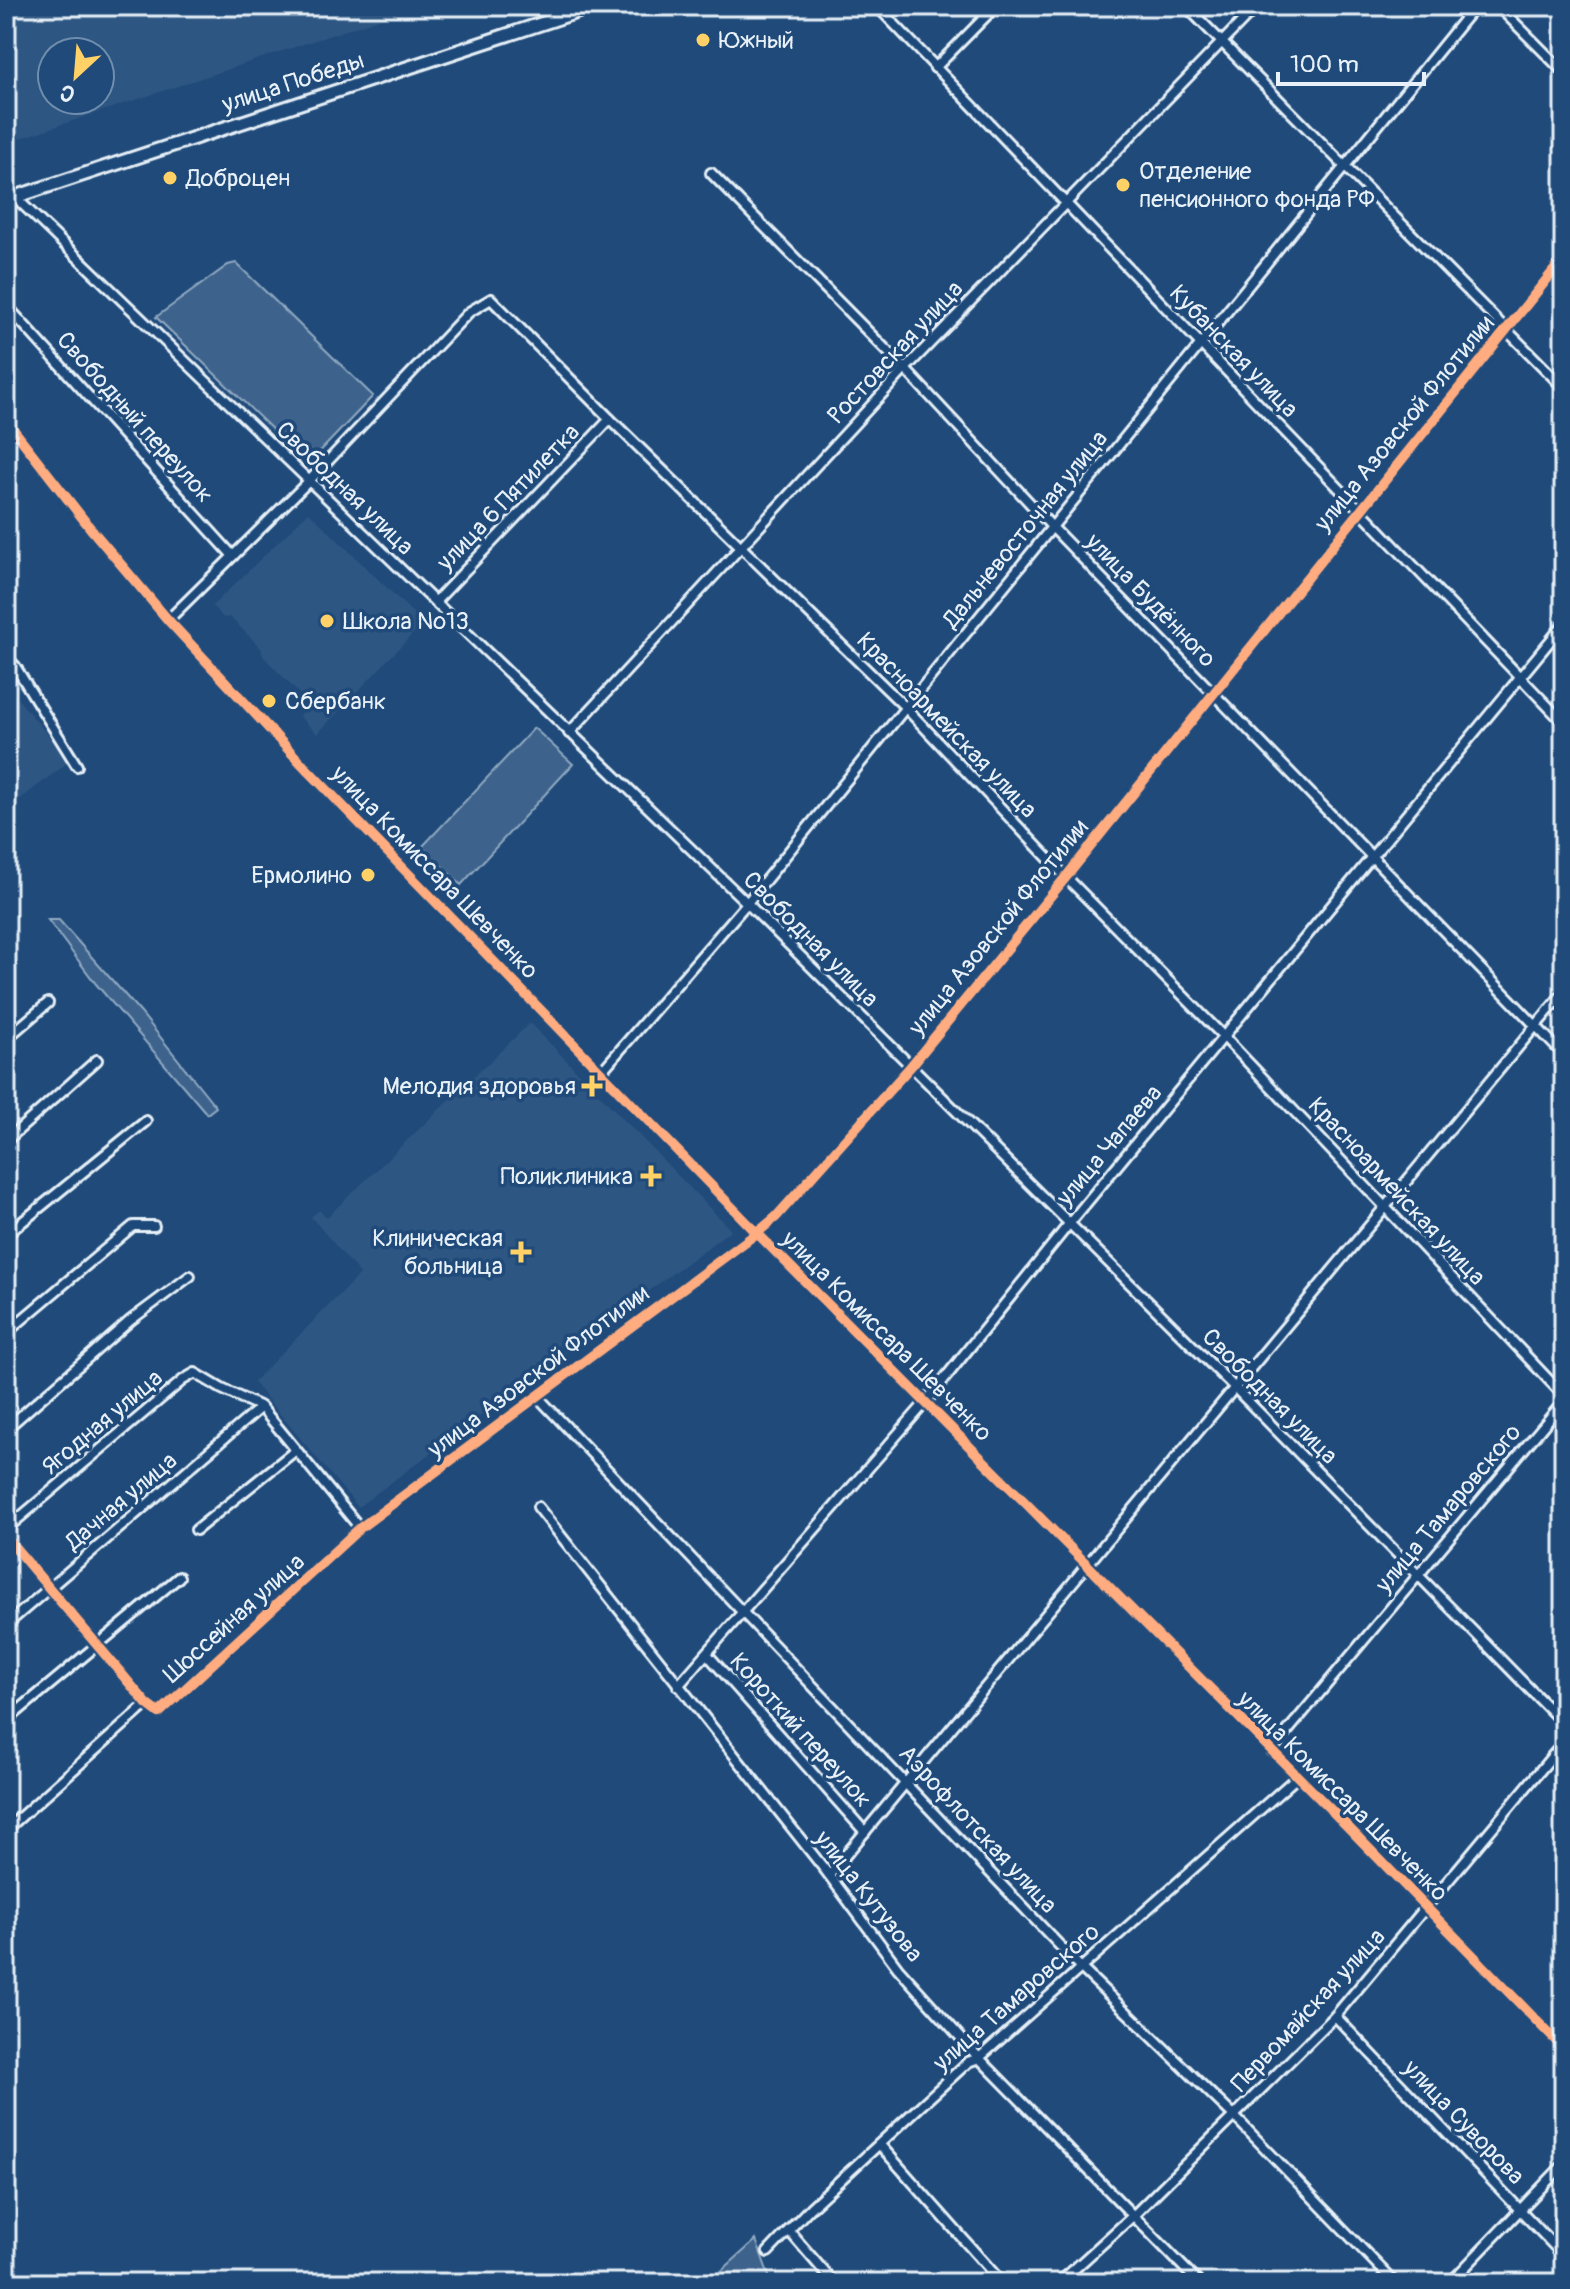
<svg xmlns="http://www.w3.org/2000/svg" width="1570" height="2289" font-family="Pangolin,sans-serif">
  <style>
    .built { fill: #2e5683; fill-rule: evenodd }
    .green { fill: #3c628c; stroke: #92aac2; stroke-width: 2 }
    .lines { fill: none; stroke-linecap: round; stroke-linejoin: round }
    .minor-casing { stroke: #e8f1f8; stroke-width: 14 }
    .tertiary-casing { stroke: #e8f1f8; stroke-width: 17 }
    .minor { stroke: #1f4a7a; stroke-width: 8 }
    .tertiary { stroke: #1f4a7a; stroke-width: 11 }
    .cycleway-casing { stroke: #1f4a7a; stroke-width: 15 }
    .cycleway { stroke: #ffac80; stroke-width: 10 }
    .poi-dot { fill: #ffd166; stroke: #1f4a7a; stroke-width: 3 }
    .labels { text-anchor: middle; stroke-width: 7; stroke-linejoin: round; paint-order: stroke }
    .poi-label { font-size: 24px; fill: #e8f1f8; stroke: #1f4a7a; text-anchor: start }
    .street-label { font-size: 24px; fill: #e8f1f8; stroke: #1f4a7a }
  </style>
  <rect width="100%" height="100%" fill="#1f4a7a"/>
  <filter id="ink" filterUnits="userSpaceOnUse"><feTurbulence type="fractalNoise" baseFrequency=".0125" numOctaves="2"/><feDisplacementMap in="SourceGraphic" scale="16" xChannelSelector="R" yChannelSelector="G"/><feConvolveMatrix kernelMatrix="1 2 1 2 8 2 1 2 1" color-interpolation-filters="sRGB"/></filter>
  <g filter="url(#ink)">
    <!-- built -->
    <g class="built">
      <path d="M6 6H418L6 143ZM52 52H100V100H52Z"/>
      <polygon points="309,512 423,623 317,734 299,716 309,704 263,656 261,648 230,617 224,618 212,606"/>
      <polygon points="6,685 70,761 6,810"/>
      <polygon points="530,1023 731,1230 358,1507 253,1382 360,1274 311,1217 319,1210 327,1217"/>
    </g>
    <!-- green -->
    <g class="green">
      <polygon points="236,263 373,396 308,464 156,317 228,265"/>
      <polygon points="534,728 573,764 461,885 422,847"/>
      <polygon points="48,920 59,920 141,1013 216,1107 207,1114 96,984"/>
      <polygon points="756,2240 769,2276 774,2283 708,2283"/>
    </g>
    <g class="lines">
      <!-- minor casing -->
      <g class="minor-casing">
        <g id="minor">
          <polyline points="877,6 1564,723"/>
          <polyline points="1186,6 1564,388"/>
          <polyline points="1498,6 1564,72"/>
          <polyline points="935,68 996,6"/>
          <polyline points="711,173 905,369 1053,528 1564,1055"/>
          <polyline points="15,197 747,903 1236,1389 1564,1724"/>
          <polyline points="6,305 233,556"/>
          <polyline points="6,420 91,529 168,620 301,763 757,1233 1349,1828 1564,2049"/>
          <polyline points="435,602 610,419"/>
          <polyline points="168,620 309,481 469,312 491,299 610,419 905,707 1066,877 1224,1037 1564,1396"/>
          <polyline points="6,657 15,666 77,766"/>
          <polyline points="569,733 905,369 1257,6"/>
          <polyline points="6,1039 48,1003"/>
          <polyline points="601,1072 747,903 1475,6"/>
          <polyline points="6,1141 97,1060"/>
          <polyline points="6,1235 146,1121"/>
          <polyline points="6,1333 133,1226 154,1226"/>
          <polyline points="537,1396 1081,1968 1235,2117 1395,2283"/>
          <polyline points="6,1429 131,1320 190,1276"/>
          <polyline points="538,1507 829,1875 898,1968 979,2058 1199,2283"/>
          <polyline points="6,1529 183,1380 195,1373 222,1389 261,1407 360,1528"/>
          <polyline points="196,1530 296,1450"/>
          <polyline points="6,1537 147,1704 159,1713 360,1528 757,1233 776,1217 911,1066 1066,877 1564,258"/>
          <polyline points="6,1625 261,1407"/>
          <polyline points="708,1655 865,1832"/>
          <polyline points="678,1686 925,1403 1069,1224 1564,624"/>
          <polyline points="6,1721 179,1577"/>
          <polyline points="1271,1751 1564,1401"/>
          <polyline points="6,1830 147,1704"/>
          <polyline points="829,1875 1564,992"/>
          <polyline points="1335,2016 1564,2256"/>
          <polyline points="880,2145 1002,2283"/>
          <polyline points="790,2232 834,2283"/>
          <polyline points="768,2252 810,2208 968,2062 979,2058 1297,1777"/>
          <polyline points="1059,2283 1135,2214 1335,2016 1564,1742"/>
          <polyline points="1450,2283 1564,2164"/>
        </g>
      </g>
      <!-- tertiary casing -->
      <g class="tertiary-casing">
        <polyline id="tertiary" points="6,200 595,6"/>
      </g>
      <!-- minor -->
      <use href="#minor" class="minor"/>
      <!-- tertiary -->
      <use href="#tertiary" class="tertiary"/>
      <!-- cycleway casing -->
      <g class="cycleway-casing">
        <g id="cycleway">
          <polyline points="6,420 91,529 168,620 301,763 757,1233 1349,1828 1564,2049"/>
          <polyline points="6,1537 147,1704 159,1713 360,1528 757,1233 776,1217 911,1066 1066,877 1564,258"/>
        </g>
      </g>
      <!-- cycleway -->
      <use href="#cycleway" class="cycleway"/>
    </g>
  </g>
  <!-- markers -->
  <g class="poi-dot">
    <circle cx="703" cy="40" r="8"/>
    <circle cx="170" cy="178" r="8"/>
    <circle cx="1123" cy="185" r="8"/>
    <circle cx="327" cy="621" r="8"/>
    <circle cx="269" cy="701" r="8"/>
    <circle cx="368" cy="875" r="8"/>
    <path d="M588 1074h8v8h8v8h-8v8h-8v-8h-8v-8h8z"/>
    <path d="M647 1164h8v8h8v8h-8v8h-8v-8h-8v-8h8z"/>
    <path d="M517 1240h8v8h8v8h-8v8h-8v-8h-8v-8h8z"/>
  </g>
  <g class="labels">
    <!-- poi labels -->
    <g class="poi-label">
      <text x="719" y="48">Южный</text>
      <text x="1139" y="179">Отделение<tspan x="1139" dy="28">пенсионного фонда РФ</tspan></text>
      <text x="186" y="186">Доброцен</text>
      <text x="343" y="629">Школа №13</text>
      <text x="285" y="709">Сбербанк</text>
      <text x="352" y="883" text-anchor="end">Ермолино</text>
      <text x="576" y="1094" text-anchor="end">Мелодия здоровья</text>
      <text x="633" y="1184" text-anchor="end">Поликлиника</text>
      <text x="503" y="1246" text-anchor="end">Клиническая<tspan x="503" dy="28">больница</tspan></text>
    </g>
    <!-- street labels -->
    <g class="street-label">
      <text transform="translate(293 82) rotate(-18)" y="8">улица Победы</text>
      <text transform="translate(1234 351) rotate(46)" y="8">Кубанская улица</text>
      <text transform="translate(895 352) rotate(-47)" y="8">Ростовская улица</text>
      <text transform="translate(135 417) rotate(48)" y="8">Свободный переулок</text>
      <text transform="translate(1404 423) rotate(-51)" y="8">улица Азовской Флотилии</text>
      <text transform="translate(345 488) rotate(44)" y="8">Свободная улица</text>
      <text transform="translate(508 497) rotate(-46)" y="8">улица 6 Пятилетка</text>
      <text transform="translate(1025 529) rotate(-51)" y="8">Дальневосточная улица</text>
      <text transform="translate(1151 600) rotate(46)" y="8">улица Будённого</text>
      <text transform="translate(947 725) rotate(46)" y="8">Красноармейская улица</text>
      <text transform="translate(435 872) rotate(46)" y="8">улица Комиссара Шевченко</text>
      <text transform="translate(998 927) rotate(-51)" y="8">улица Азовской Флотилии</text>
      <text transform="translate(811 939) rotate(45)" y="8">Свободная улица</text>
      <text transform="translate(1109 1145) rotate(-50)" y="8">улица Чапаева</text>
      <text transform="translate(1397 1191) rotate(47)" y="8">Красноармейская улица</text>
      <text transform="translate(887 1336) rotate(45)" y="8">улица Комиссара Шевченко</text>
      <text transform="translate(538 1371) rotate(-37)" y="8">улица Азовской Флотилии</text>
      <text transform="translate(1270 1396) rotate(45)" y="8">Свободная улица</text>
      <text transform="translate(102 1422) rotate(-40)" y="8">Ягодная улица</text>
      <text transform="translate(121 1501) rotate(-40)" y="8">Дачная улица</text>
      <text transform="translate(1448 1508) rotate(-50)" y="8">улица Тамаровского</text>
      <text transform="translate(234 1618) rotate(-42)" y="8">Шоссейная улица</text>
      <text transform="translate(801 1730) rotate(48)" y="8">Короткий переулок</text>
      <text transform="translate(1343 1796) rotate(45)" y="8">улица Комиссара Шевченко</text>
      <text transform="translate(978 1829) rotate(47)" y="8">Аэрофлотская улица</text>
      <text transform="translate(869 1896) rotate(52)" y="8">улица Кутузова</text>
      <text transform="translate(1016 1997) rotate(-41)" y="8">улица Тамаровского</text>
      <text transform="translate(1308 2010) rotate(-47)" y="8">Первомайская улица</text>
      <text transform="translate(1464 2122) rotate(46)" y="8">улица Суворова</text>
    </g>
  </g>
  <!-- margin -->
  <rect width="1570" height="2289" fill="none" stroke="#1f4a7a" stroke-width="32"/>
  <rect x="16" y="16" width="1538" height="2257" fill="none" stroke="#e8f1f8" stroke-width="3" filter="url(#ink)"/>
  <!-- north arrow -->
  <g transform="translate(76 76) rotate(206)"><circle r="38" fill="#1f4a7a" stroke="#6f8dac" stroke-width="2"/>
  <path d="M0-6L14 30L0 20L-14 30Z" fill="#ffd166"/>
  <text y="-12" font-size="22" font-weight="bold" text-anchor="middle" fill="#e8f1f8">С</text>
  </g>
  <!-- scale -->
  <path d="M1278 72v12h146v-12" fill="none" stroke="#e8f1f8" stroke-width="4"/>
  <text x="1290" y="72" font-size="24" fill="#e8f1f8" stroke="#1f4a7a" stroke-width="6" paint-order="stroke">100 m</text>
</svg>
